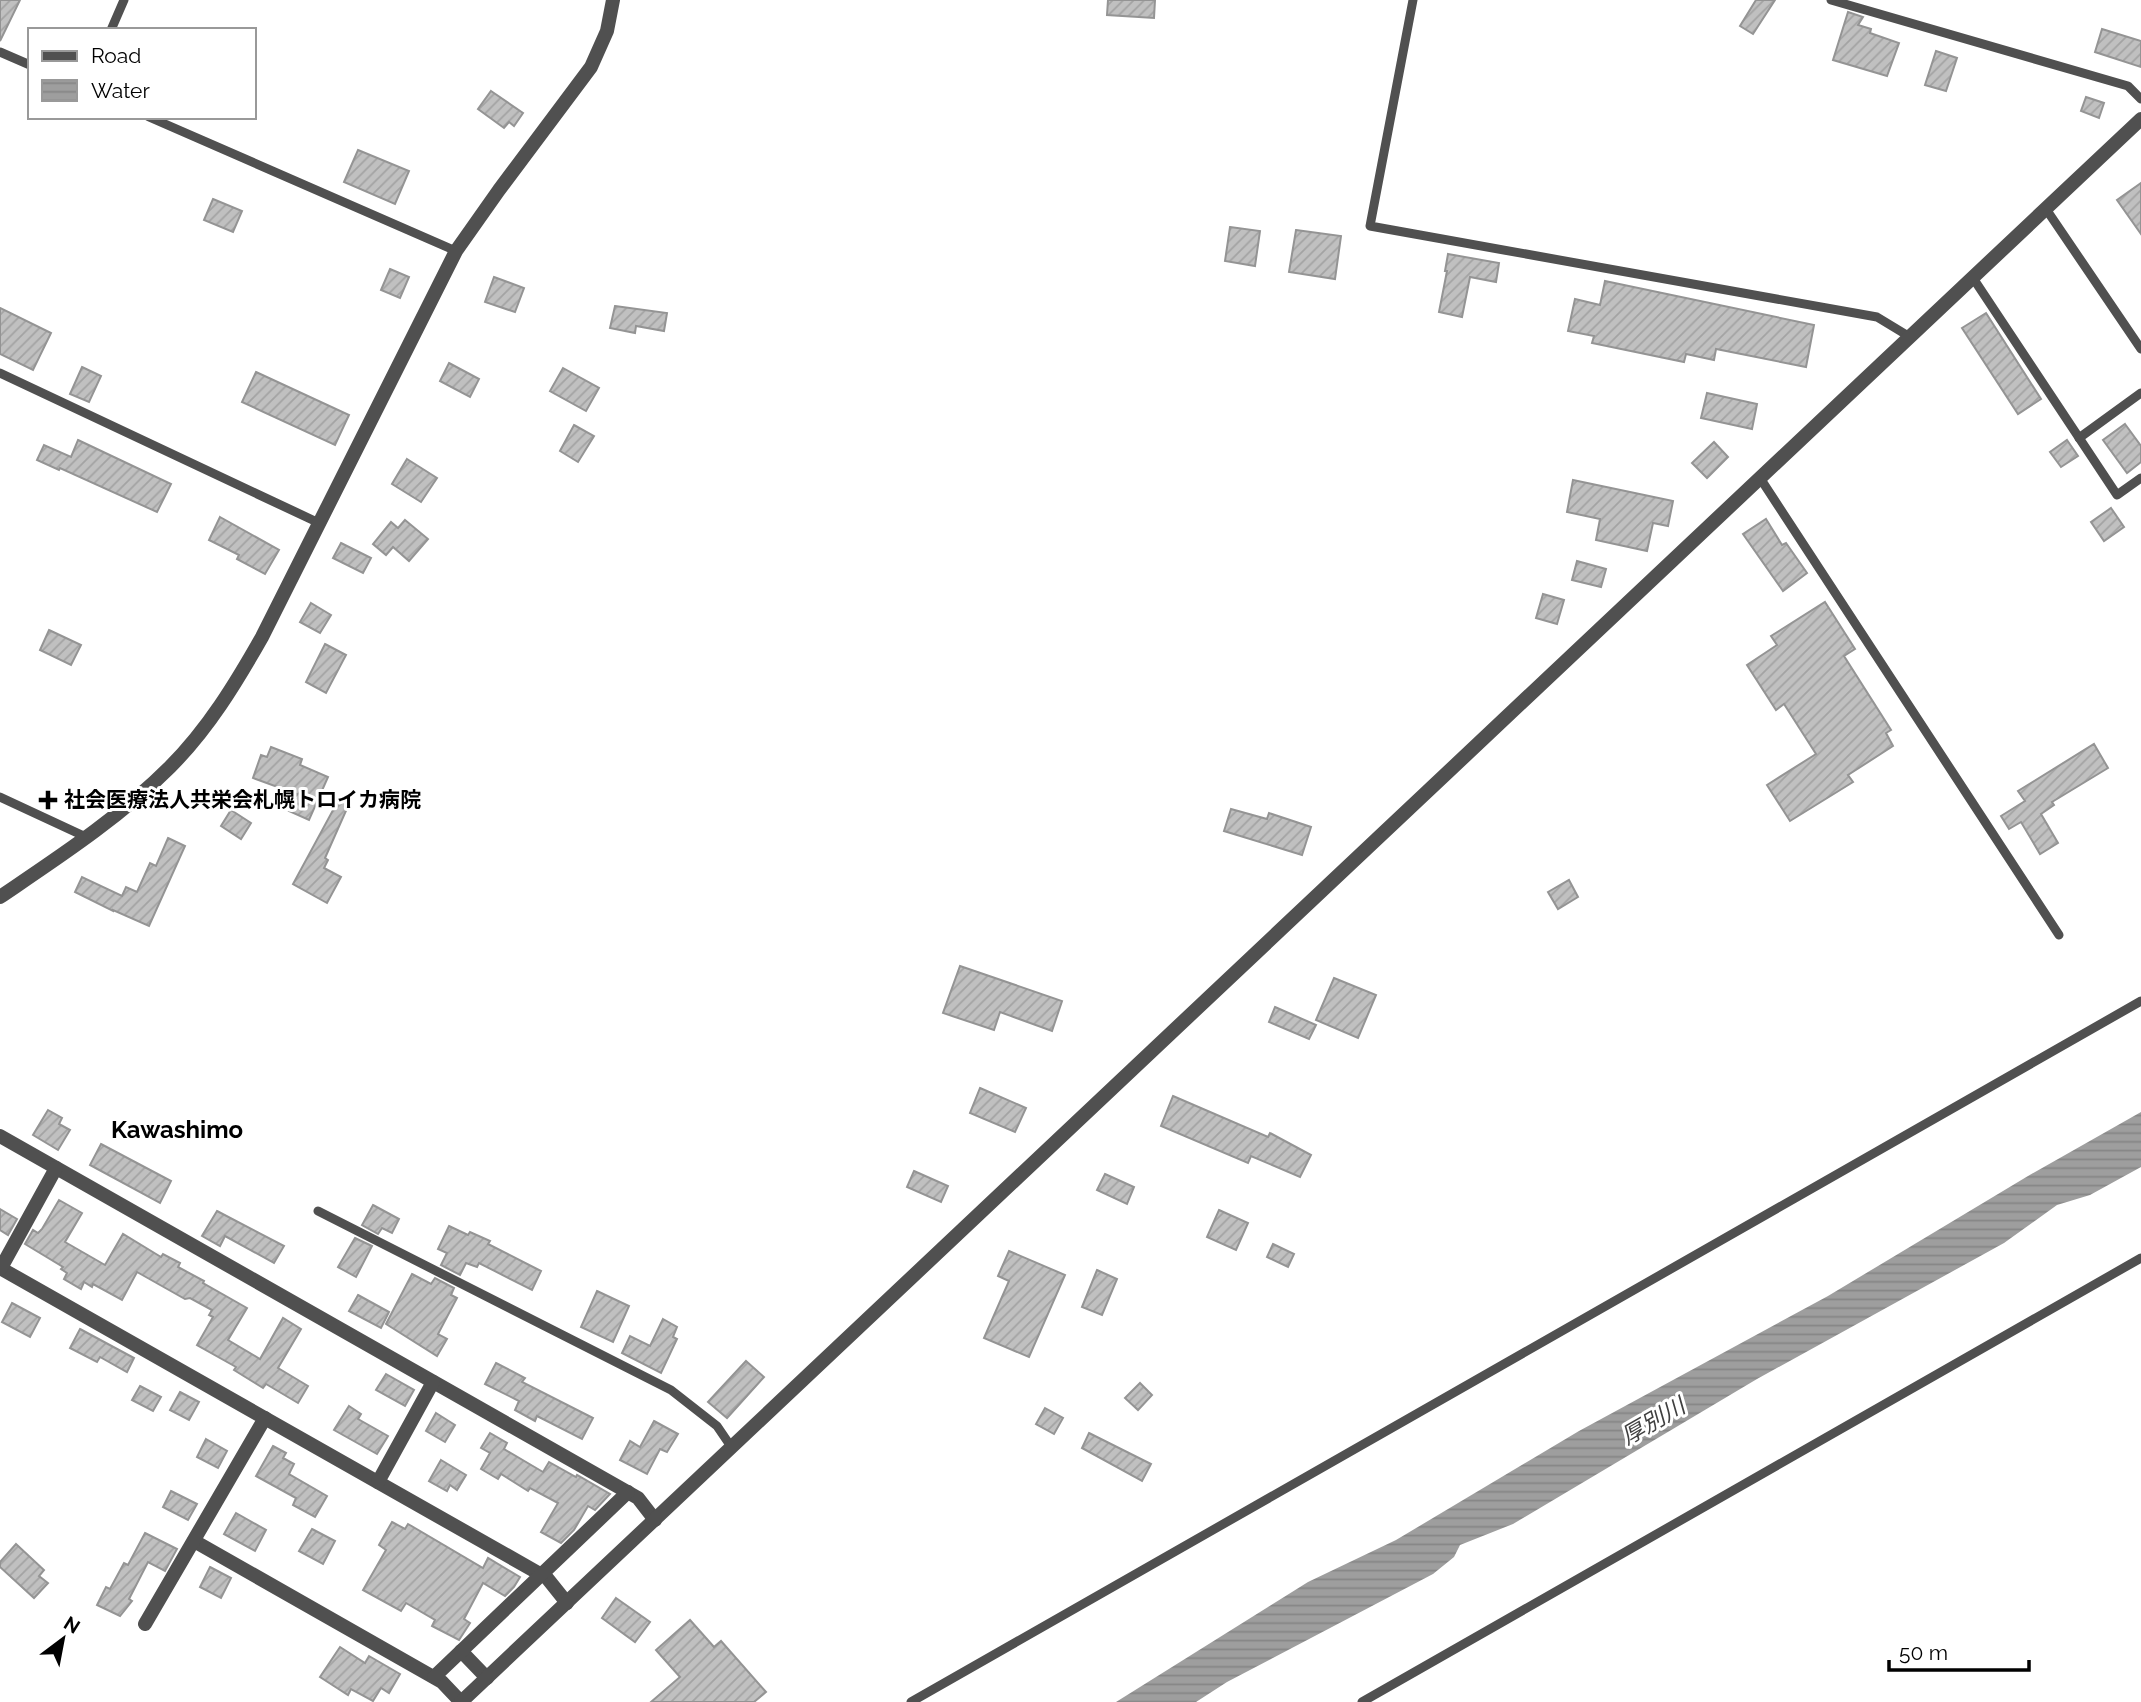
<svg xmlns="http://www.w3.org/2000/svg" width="2141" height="1702" font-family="Raleway,'Noto Sans JP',sans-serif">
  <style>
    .water { fill: url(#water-rules) }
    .building { fill: url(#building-hatch); stroke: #949494; stroke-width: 2 }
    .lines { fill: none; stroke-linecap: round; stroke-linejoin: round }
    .service { stroke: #505050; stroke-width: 9 }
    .minor { stroke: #505050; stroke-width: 14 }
    .tertiary { stroke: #505050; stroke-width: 14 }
    .poi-dot { fill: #000; stroke: #fff; stroke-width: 2.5 }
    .labels { text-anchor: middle; stroke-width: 6; stroke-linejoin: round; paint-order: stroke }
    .poi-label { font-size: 21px; font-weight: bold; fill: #000; stroke: #fff; text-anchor: start }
    .water-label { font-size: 23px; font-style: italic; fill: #3f3f3f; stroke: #fff }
    .quarter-label { font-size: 24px; font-weight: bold; fill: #000; stroke: #fff }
  </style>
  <defs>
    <pattern id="water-rules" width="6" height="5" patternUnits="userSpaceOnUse" patternTransform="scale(1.75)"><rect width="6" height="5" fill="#9e9e9e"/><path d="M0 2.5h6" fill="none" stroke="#868686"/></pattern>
    <pattern id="building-hatch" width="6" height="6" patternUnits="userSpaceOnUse" patternTransform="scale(1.75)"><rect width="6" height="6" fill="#c0c0c0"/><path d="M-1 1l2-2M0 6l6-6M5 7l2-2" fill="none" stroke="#a3a3a3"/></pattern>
  </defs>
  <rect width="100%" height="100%" fill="#fff"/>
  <!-- water -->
  <polygon class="water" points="2141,1112 2141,1167 2090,1195 2057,1205 2004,1243 1757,1379 1513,1524 1460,1545 1454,1557 1433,1574 1227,1682 1196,1702 1116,1702 1308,1582 1396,1540 1579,1431 1828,1296 2028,1176"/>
  <!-- building -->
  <g class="building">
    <polygon points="0,0 20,0 0,41"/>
    <polygon points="1108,0 1155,0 1154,18 1107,15"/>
    <polygon points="1756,0 1775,0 1753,34 1740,26"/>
    <polygon points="1848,12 1863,17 1858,25 1871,29 1870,33 1899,43 1887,76 1833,60"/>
    <polygon points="2102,29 2141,41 2141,67 2095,52"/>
    <polygon points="1936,51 1957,58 1946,91 1925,85"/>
    <polygon points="491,91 523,113 514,126 509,122 504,128 478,109"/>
    <polygon points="2086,97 2104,103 2099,118 2081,111"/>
    <polygon points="358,150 409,171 395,204 344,182"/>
    <polygon points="2141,183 2141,234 2117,200"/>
    <polygon points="213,199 242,211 233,232 204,220"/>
    <polygon points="1230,227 1260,231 1255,266 1225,261"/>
    <polygon points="1296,230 1341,236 1335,279 1289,272"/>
    <polygon points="1448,254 1499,263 1496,282 1470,277 1462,317 1439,312 1447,271 1445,271"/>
    <polygon points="390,269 409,277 400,298 381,290"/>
    <polygon points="494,277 524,288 515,312 485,302"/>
    <polygon points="1605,281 1814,325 1806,367 1716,349 1714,360 1686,354 1684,362 1592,343 1594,336 1568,331 1575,299 1600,305"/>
    <polygon points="615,306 667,313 664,331 636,326 635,333 610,328"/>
    <polygon points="0,308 51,333 33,370 0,354"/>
    <polygon points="1986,313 2041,399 2018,414 1962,328"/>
    <polygon points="449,363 479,379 470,397 440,381"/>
    <polygon points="82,367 101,376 89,402 70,394"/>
    <polygon points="563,368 599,388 586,411 550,391"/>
    <polygon points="256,372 349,415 335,445 242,402"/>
    <polygon points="1707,393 1757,404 1752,429 1701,418"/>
    <polygon points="2125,424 2141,446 2141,462 2127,473 2103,440"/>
    <polygon points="574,425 594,436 578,462 560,451"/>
    <polygon points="78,440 171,484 157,512 60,468 59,470 37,460 44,445 71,457"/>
    <polygon points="2067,440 2078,456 2061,467 2050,452"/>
    <polygon points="1714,442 1728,457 1707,478 1692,463"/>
    <polygon points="407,459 437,478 421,502 392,484"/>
    <polygon points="1573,480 1673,501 1668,526 1653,523 1647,551 1596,540 1600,519 1567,512"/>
    <polygon points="2111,508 2124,527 2104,541 2091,522"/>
    <polygon points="220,517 279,550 265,574 237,559 239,555 209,540"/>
    <polygon points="1766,519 1782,545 1786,543 1807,573 1783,591 1743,534"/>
    <polygon points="405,520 428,539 409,561 393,547 386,555 373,544 391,522 398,528"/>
    <polygon points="341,543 371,558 363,573 333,558"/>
    <polygon points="1577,561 1606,569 1601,587 1572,580"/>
    <polygon points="1543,594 1564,600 1557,624 1536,618"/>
    <polygon points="1825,602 1855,649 1844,656 1891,730 1886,733 1893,746 1848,775 1853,782 1790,821 1767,785 1816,754 1784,704 1776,710 1747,665 1777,645 1771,636"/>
    <polygon points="311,603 331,615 320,633 300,622"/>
    <polygon points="49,630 81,645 71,665 40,650"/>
    <polygon points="325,644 346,655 326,693 306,682"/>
    <polygon points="2094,744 2108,768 2052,802 2054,805 2041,814 2058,843 2040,854 2021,822 2009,829 2001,816 2025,801 2018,791"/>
    <polygon points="271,747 302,759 300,765 328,777 309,820 289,811 297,794 253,778 261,755 267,757"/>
    <polygon points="339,799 349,804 325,858 328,860 324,868 341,877 327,903 293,884"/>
    <polygon points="1231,809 1267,819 1269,813 1311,827 1302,855 1224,831"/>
    <polygon points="231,810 251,823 241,839 221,826"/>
    <polygon points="168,838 185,846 149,926 113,910 113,911 75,892 82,877 122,896 126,887 137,892 150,863 156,866"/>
    <polygon points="1569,880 1578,897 1558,909 1548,892"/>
    <polygon points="960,966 1062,1001 1052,1031 1000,1012 994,1030 943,1013"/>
    <polygon points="1334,978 1376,995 1358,1038 1316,1020"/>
    <polygon points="1275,1007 1316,1025 1309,1039 1269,1022"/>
    <polygon points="980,1088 1026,1108 1015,1132 970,1113"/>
    <polygon points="1173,1096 1268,1137 1270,1133 1311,1155 1300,1177 1251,1156 1248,1163 1161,1126"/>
    <polygon points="48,1110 62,1118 59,1124 70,1130 58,1150 33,1135"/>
    <polygon points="101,1144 171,1181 160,1203 90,1165"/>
    <polygon points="914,1171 948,1186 941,1202 907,1187"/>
    <polygon points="1105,1174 1134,1187 1127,1204 1097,1190"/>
    <polygon points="59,1200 82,1213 65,1242 105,1265 123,1234 161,1257 163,1254 180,1263 178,1267 204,1281 203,1283 247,1308 228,1340 260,1359 283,1318 301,1329 278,1368 308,1386 298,1403 266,1384 263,1388 234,1370 236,1367 197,1345 213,1317 209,1315 212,1310 190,1298 185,1299 137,1272 122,1300 93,1284 92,1287 84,1282 81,1289 64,1279 67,1273 61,1269 63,1267 25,1244 33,1230 38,1233 42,1229"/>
    <polygon points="373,1205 399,1219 392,1233 382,1228 378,1234 362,1225"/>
    <polygon points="0,1209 17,1219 8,1235 0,1230"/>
    <polygon points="1219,1210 1248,1223 1236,1250 1207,1237"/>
    <polygon points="217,1211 284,1246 274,1263 225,1236 220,1246 202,1236"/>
    <polygon points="449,1226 468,1235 470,1232 490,1241 488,1244 541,1271 532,1290 479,1263 477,1267 466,1263 460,1275 441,1265 447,1253 438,1249"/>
    <polygon points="355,1238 372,1246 356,1277 338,1267"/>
    <polygon points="1273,1244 1294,1254 1288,1267 1267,1257"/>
    <polygon points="1009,1251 1065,1275 1029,1357 984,1338 1009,1281 998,1276"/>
    <polygon points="1097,1270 1117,1279 1102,1315 1082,1307"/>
    <polygon points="412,1274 431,1284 435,1278 454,1288 451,1295 457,1298 438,1334 447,1339 437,1356 386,1324"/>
    <polygon points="597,1291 629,1306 613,1342 581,1327"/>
    <polygon points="358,1295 389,1312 381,1328 349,1311"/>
    <polygon points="12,1303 40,1318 30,1337 2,1322"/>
    <polygon points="663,1319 677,1327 673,1337 677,1339 661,1373 622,1353 630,1336 650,1346"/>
    <polygon points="80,1329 134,1358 127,1372 100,1357 97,1362 70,1348"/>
    <polygon points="746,1361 764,1377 727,1418 708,1402"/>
    <polygon points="496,1363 525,1378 522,1382 593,1418 582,1439 537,1416 535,1421 515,1410 519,1401 485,1384"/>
    <polygon points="386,1374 414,1390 405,1406 376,1390"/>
    <polygon points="1140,1383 1152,1395 1138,1410 1125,1398"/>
    <polygon points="140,1386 161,1397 153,1411 132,1400"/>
    <polygon points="180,1392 199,1402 189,1420 170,1410"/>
    <polygon points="349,1406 361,1414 358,1419 388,1436 377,1454 334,1430"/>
    <polygon points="1045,1408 1063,1418 1054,1434 1036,1424"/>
    <polygon points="436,1413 455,1425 445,1442 426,1431"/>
    <polygon points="654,1421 678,1434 667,1452 660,1449 647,1474 620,1460 630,1441 640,1447"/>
    <polygon points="490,1433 507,1443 504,1449 543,1472 549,1462 576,1477 577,1475 610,1494 595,1510 588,1506 574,1530 561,1543 541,1532 558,1503 530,1488 528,1491 501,1474 498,1479 481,1469 490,1453 481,1448"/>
    <polygon points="1089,1433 1151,1464 1142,1481 1082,1448"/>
    <polygon points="206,1439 227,1451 218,1468 197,1457"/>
    <polygon points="273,1446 286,1453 283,1458 294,1464 289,1474 327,1496 315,1517 293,1505 296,1498 256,1476"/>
    <polygon points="441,1460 466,1475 457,1490 450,1485 447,1491 429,1481"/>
    <polygon points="171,1491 197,1504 188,1520 163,1507"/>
    <polygon points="236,1513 266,1530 255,1551 224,1534"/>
    <polygon points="392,1522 405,1529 408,1524 483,1568 488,1558 520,1577 514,1587 505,1596 483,1583 464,1619 470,1623 459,1640 432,1626 435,1620 406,1603 401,1611 363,1590 386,1550 379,1545"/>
    <polygon points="312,1529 335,1541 323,1564 299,1551"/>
    <polygon points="145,1533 177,1549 165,1571 148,1562 129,1599 132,1601 120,1616 97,1605 106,1587 110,1589 124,1563 128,1565"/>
    <polygon points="16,1544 44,1570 39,1576 48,1583 34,1598 0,1567 0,1562"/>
    <polygon points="210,1567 231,1578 221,1598 200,1587"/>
    <polygon points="616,1598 650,1622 635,1642 602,1618"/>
    <polygon points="690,1620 714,1647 721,1641 766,1692 754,1702 651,1702 680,1677 656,1650"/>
    <polygon points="340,1647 365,1663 369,1656 400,1674 389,1693 381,1688 373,1701 351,1689 348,1695 320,1677"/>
  </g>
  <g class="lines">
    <!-- service -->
    <g class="service">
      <polyline points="1413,0 1370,226 1877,317 1910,337"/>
      <polyline points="1831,0 2128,86 2141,99"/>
      <polyline points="111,30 124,0"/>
      <polyline points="0,52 30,65"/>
      <polyline points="149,117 456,251"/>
      <polyline points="2046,209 2141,349"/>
      <polyline points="1973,278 2117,495 2141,478"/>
      <polyline points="0,373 319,523"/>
      <polyline points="2079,438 2141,393"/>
      <polyline points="1760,478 2059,935"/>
      <polyline points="0,797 86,837"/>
      <polyline points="318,1211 671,1390 717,1426 732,1448"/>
      <polyline points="911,1702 2141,1001"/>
      <polyline points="1362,1702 2141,1258"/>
    </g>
    <!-- minor -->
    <g class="minor">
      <polyline points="0,1136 638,1498 655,1520"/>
      <polyline points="0,1268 547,1578 567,1603"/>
      <polyline points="1,1268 56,1168"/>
      <polyline points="378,1482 433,1382"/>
      <polyline points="194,1541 442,1682 461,1702"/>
      <polyline points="145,1624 265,1418"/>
      <polyline points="461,1651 487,1678"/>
      <polyline points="434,1677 628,1492"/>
      <polyline points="461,1702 2141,119"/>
    </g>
    <!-- tertiary -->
    <path class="tertiary" d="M0 897C59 857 119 818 170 767 208 729 236 683 262 637L456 251 499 190 591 67 607 31 613 0"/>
  </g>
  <!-- markers -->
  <path class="poi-dot" d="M44.5 789.5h7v7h7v7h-7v7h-7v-7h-7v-7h7z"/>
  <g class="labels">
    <!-- poi labels -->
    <g class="poi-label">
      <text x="64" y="807">社会医療法人共栄会札幌トロイカ病院</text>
    </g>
    <!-- water labels -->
    <g class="water-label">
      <text transform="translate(1653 1421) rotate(-30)" y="8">厚別川</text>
    </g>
    <!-- quarter labels -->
    <g class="quarter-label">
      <text x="177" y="1138">Kawashimo</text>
    </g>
  </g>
  <!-- legend -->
  <rect x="28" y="28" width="228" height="91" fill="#ffffff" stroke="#999999" stroke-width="2"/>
  <rect x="42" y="51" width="35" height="10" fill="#505050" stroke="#999999" stroke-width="2"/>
  <text x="91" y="63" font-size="21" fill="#000000">Road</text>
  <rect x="42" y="80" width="35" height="21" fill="url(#water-rules)" stroke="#999999" stroke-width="2"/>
  <text x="91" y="98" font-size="21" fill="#000000">Water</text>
  <!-- north arrow -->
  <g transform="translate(63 1639) rotate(32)" stroke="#ffffff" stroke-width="5" paint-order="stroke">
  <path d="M0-5L12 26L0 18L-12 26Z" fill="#000000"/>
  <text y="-10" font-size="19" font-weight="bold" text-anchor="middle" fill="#000000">N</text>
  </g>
  <!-- scale -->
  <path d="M1889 1660v10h140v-10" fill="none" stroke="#000000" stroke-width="3.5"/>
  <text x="1899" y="1660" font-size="21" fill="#000000" stroke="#ffffff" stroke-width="5" paint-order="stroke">50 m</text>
</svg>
